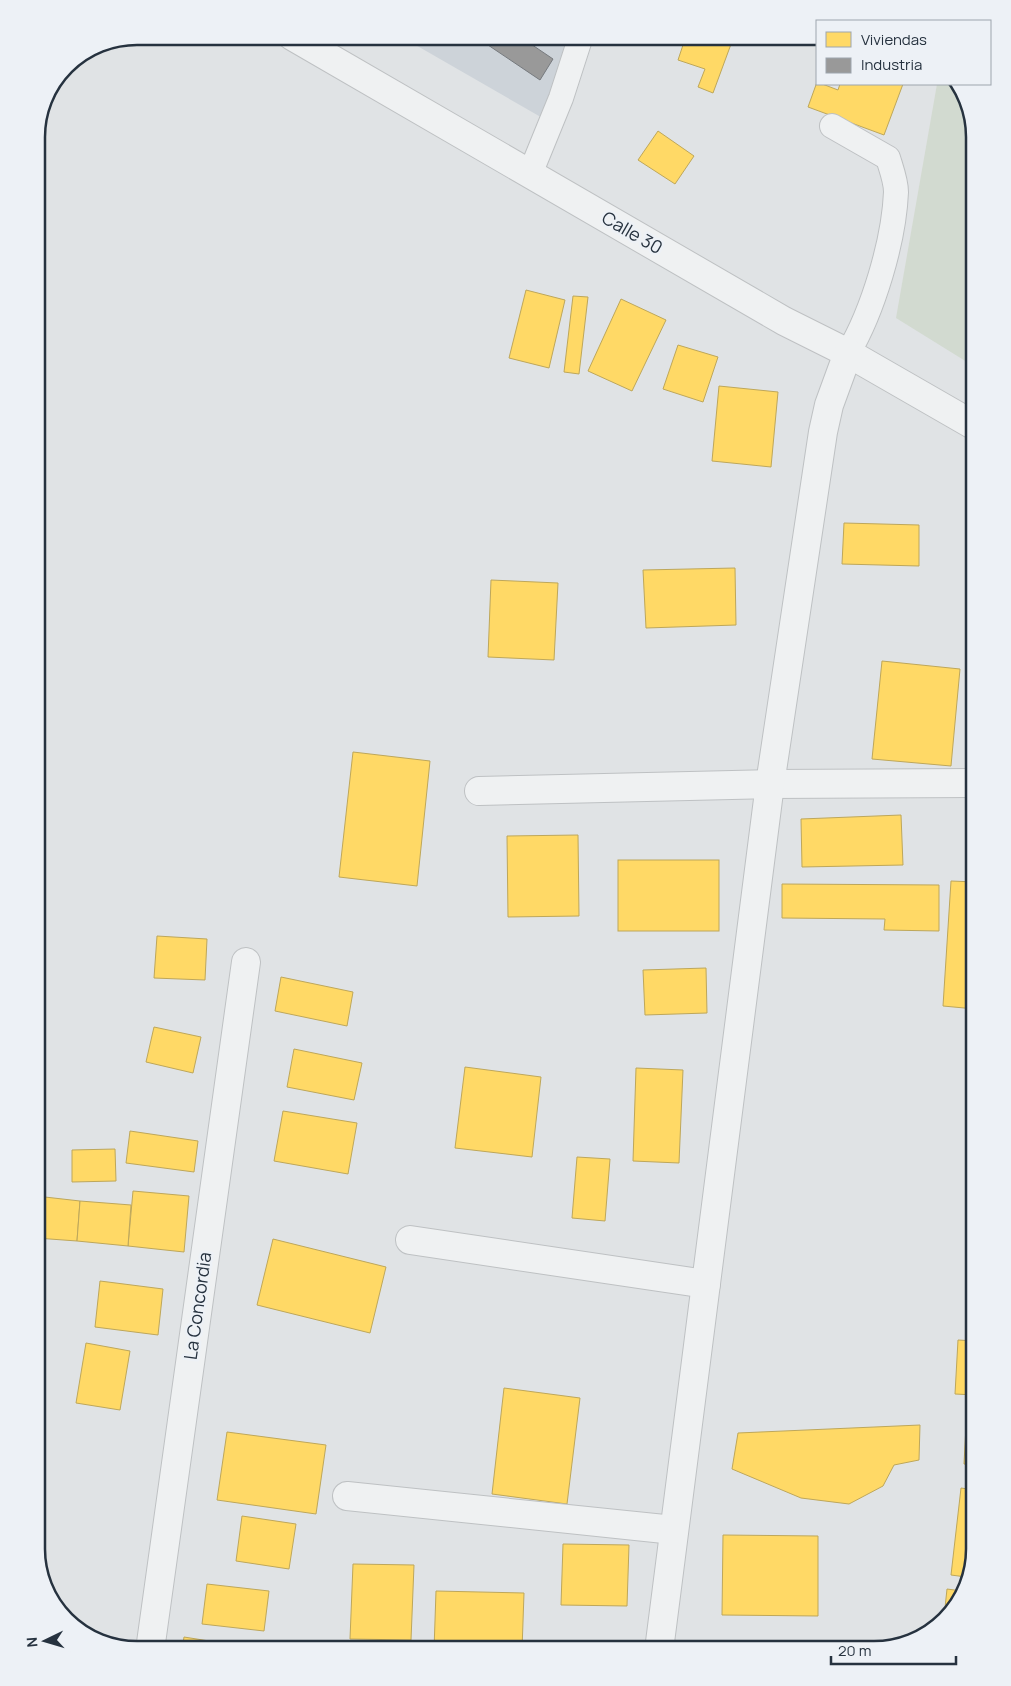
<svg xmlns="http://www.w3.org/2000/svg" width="1011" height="1686" font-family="Manrope,sans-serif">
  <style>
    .built { fill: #cdd3d9 }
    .green { fill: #d2dad0 }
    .homes { fill: #ffd966; stroke: #bea75a }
    .industry { fill: #999; stroke: #767a7e }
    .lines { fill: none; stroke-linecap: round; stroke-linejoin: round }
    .lane-casing { stroke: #bec1c3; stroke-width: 26 }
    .street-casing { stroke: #bec1c3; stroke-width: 30 }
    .lane { stroke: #eff1f2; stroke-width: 24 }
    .street { stroke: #eff1f2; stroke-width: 28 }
    .labels { text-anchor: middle; stroke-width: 5; stroke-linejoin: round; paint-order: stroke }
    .street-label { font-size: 18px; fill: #26323f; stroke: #edf1f6 }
    .rim { fill: none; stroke: #26323f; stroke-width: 2.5 }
  </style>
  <rect width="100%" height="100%" fill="#e0e3e5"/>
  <!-- built -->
  <polygon class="built" points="400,36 572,36 546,120"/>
  <!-- green -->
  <polygon class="green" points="937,84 957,84 964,93 975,137 975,367 896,318"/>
  <!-- homes -->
  <g class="homes">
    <polygon points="686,36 734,36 713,93 698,87 705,69 678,60"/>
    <polygon points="817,82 838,90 840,84 903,84 884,135 808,107"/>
    <polygon points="658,131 694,156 675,184 638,160"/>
    <polygon points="526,290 565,300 549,368 509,358"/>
    <polygon points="573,296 588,297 579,374 564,372"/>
    <polygon points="621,299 666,320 632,391 588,371"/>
    <polygon points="678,345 718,357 703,402 663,389"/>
    <polygon points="719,386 778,392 771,467 712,461"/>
    <polygon points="844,523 919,525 919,566 842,564"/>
    <polygon points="735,568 736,625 646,628 643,570"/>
    <polygon points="491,580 558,583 554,660 488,657"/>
    <polygon points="882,661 960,669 951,766 872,759"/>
    <polygon points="353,752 430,761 417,886 339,877"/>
    <polygon points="901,815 903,865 802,867 801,819"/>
    <polygon points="578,835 579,916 508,917 507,836"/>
    <rect x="618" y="860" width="101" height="71"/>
    <polygon points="951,881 975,882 975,1009 943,1006"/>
    <polygon points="782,884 939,885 939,931 884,930 885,919 782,918"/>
    <polygon points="157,936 207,939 205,980 154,978"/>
    <polygon points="706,968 707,1013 645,1015 643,970"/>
    <polygon points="281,977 353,992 347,1026 275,1011"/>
    <polygon points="154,1027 201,1037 193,1073 146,1062"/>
    <polygon points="294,1049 362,1063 354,1100 287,1087"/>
    <polygon points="465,1067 541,1077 532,1157 455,1148"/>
    <polygon points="636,1068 683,1070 679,1163 633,1161"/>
    <polygon points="283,1111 357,1123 348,1174 274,1161"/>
    <polygon points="130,1131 198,1141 194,1172 126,1163"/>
    <polygon points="115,1149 116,1181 72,1182 72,1150"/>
    <polygon points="577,1157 610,1159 605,1221 572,1218"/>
    <polygon points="133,1191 189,1196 184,1252 128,1246"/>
    <polygon points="36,1196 80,1201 77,1241 36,1238"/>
    <polygon points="80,1201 131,1205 128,1246 77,1241"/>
    <polygon points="273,1239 386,1267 370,1333 257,1305"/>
    <polygon points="100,1281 163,1289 158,1335 95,1327"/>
    <polygon points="958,1340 975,1341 975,1395 955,1394"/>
    <polygon points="86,1343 130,1351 120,1410 76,1403"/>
    <polygon points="504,1388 580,1398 567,1504 492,1494"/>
    <polygon points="920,1425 919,1460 894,1465 883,1486 849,1504 801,1498 732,1469 738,1433"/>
    <polygon points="966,1426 975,1426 975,1465 964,1464"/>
    <polygon points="227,1432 326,1445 316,1514 217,1500"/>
    <polygon points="961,1488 975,1490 975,1549 966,1577 951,1575"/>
    <polygon points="242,1516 296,1524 289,1569 236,1561"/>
    <polygon points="723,1535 818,1536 818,1616 722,1615"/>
    <polygon points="563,1544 629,1545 627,1606 561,1605"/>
    <polygon points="353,1564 414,1565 411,1640 350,1639"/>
    <polygon points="207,1584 269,1591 264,1631 202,1624"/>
    <polygon points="947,1589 962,1591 958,1605 944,1617"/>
    <polygon points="436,1591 524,1593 522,1650 434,1650"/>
    <polygon points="184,1637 228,1644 227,1650 182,1650"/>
  </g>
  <!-- industry -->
  <polygon class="industry" points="494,36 519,36 553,59 540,80 488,45"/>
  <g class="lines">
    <!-- lane casing -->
    <g class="lane-casing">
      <g id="lane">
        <path d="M832 126 888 158C891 168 896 181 896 192 894 241 873 311 848 353"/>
        <polyline points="530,174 561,98 581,36"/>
      </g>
    </g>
    <!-- street casing -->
    <g class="street-casing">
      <g id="street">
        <polyline points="292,36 784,321 848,353 975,426"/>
        <polyline points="479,791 770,784 975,783"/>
        <polyline points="410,1240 706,1284"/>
        <polyline points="347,1496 674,1530"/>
        <polyline points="150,1650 246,962"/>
        <polyline points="659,1650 770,784 823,432 829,405 848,353"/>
      </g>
    </g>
    <!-- lane -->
    <use href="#lane" class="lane"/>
    <!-- street -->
    <use href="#street" class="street"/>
  </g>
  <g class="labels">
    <!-- street labels -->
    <g class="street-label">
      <text transform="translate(632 233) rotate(30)" y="6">Calle 30</text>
      <text transform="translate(198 1306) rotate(-82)" y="6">La Concordia</text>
    </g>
  </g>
  <!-- crop -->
  <path d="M0 0H1011V1686H0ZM137 45H874A92 92 0 0 1 966 137V1549A92 92 0 0 1 874 1641H137A92 92 0 0 1 45 1549V137A92 92 0 0 1 137 45Z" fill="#edf1f6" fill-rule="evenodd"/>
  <path class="rim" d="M137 45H874A92 92 0 0 1 966 137V1549A92 92 0 0 1 874 1641H137A92 92 0 0 1 45 1549V137A92 92 0 0 1 137 45Z"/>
  <!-- legend -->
  <rect x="816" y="20" width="175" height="65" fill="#edf1f6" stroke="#9da5ad"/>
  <rect x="826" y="32" width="25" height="15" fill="#ffd966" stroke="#9da5ad"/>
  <text x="861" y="45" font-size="15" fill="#26323f">Viviendas</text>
  <rect x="826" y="58" width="25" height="15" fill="#999999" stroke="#9da5ad"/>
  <text x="861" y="70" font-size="15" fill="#26323f">Industria</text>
  <!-- north arrow -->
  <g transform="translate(45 1641) rotate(265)" stroke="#edf1f6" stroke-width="4" paint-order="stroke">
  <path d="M0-4L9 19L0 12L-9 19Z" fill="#26323f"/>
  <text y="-8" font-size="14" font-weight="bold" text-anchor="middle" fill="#26323f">N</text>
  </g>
  <!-- scale -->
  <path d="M831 1656v8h125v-8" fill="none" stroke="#26323f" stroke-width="2.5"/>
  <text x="838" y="1656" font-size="15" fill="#26323f" stroke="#edf1f6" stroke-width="4" paint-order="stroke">20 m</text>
</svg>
